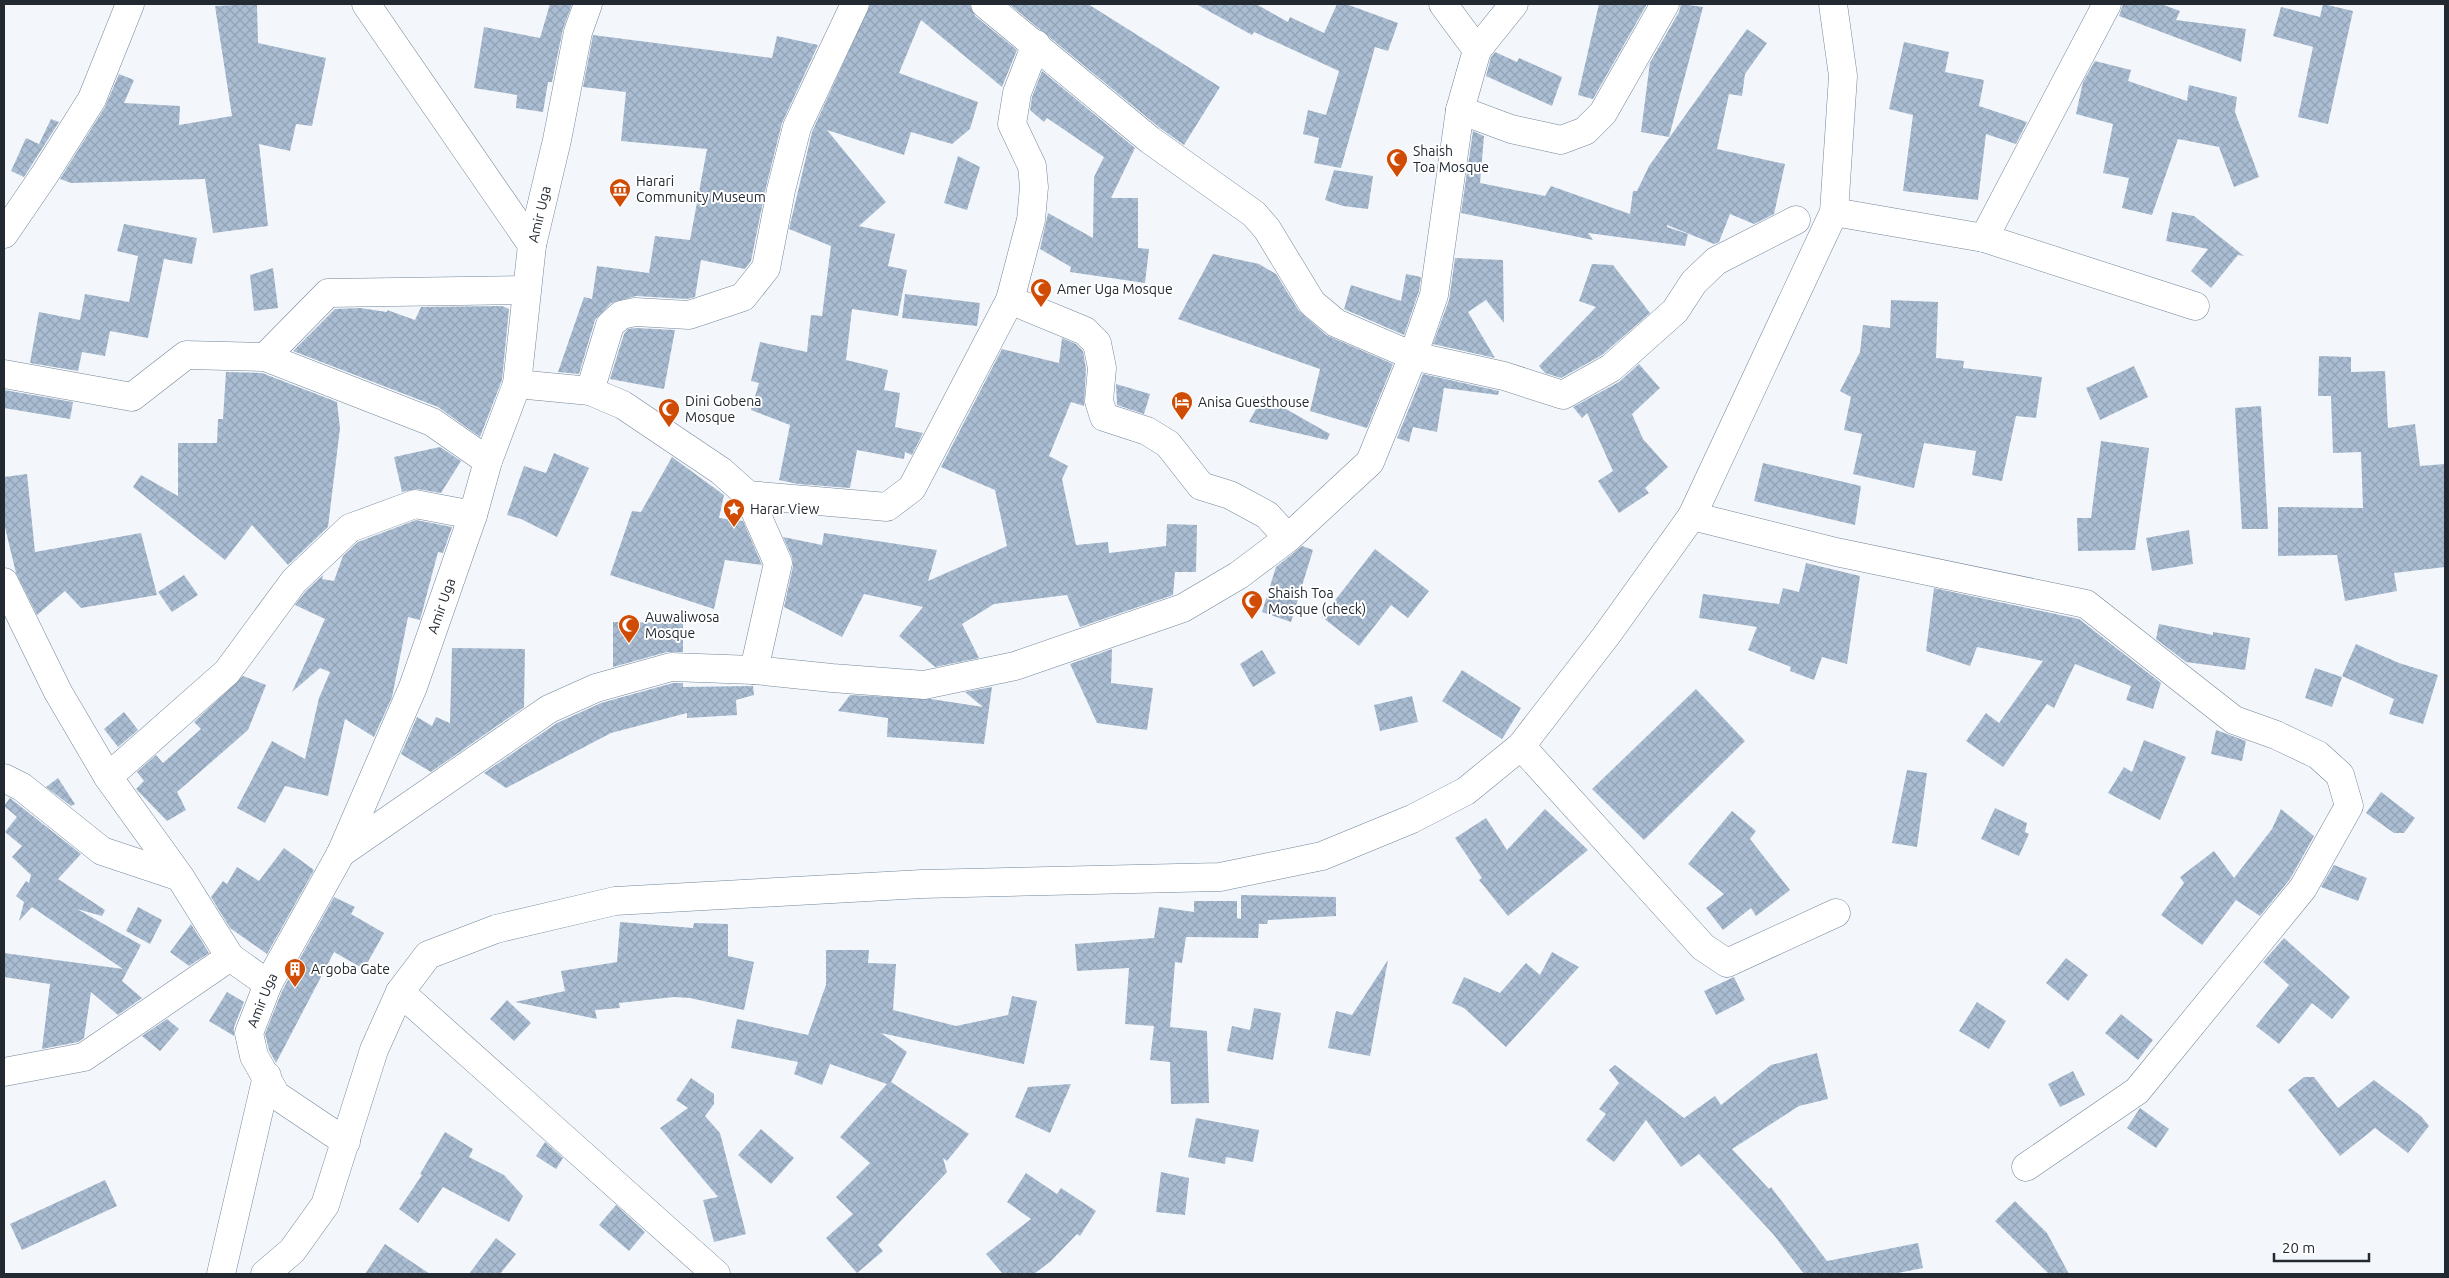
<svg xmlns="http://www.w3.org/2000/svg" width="2449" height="1278" font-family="Ubuntu,sans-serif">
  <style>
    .building { fill: url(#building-cross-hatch) }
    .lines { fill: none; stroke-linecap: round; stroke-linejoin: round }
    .minor-casing { stroke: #738699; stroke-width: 29 }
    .minor { stroke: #fff; stroke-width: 28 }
    .labels { text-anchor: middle; stroke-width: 4; stroke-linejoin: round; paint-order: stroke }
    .poi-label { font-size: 14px; fill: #222931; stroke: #fff; text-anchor: start }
    .street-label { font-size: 14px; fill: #222931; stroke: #fff }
  </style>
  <defs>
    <pattern id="building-cross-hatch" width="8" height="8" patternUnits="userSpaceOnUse" patternTransform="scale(1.25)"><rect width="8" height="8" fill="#aabdd2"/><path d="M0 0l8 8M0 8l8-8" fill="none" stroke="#92a2b5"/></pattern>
  </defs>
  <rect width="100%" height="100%" fill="#f3f7fc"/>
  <!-- building -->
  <g class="building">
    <polygon points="257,4 258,43 326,58 312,126 296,124 290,151 259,144 268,226 213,233 205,179 71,183 60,179 105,107 119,74 134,80 124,103 180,106 179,125 232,116 215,6"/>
    <polygon points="550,4 572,4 563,29 552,82 548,82 543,112 516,108 517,95 474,88 484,27 540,38"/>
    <polygon points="870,4 970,4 975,16 1017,50 1002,87 921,20 899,73 978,102 970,129 952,144 911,132 904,155 827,130 886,202 859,226 895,234 888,266 907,270 898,316 852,309 846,360 888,370 884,390 900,393 895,427 923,433 912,455 905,452 904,459 857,450 850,488 798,484 779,480 790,425 751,410 759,383 751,381 760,342 807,352 811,315 822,316 831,246 789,229 812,132"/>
    <polygon points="1009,4 1088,4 1220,87 1184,145 1160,128"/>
    <polygon points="1196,4 1256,4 1288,22 1290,17 1324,33 1337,4 1346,4 1398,23 1388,51 1375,47 1341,168 1314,163 1319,138 1303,134 1308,110 1326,115 1339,71 1254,32 1252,35"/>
    <polygon points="1599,4 1647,4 1593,99 1578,95"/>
    <polygon points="1681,4 1703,7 1669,137 1641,132 1650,62 1640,80 1679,12"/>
    <polygon points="2123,4 2161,4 2180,11 2176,20 2246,29 2241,62 2119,16"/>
    <polygon points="2323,4 2353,11 2328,124 2298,117 2313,47 2273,36 2281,7 2320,17"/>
    <polygon points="1747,29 1767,43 1745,74 1742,96 1729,94 1717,149 1785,164 1774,214 1754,224 1730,214 1719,242 1714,244 1667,225 1667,227 1688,234 1685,246 1588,233 1593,240 1461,213 1473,131 1484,136 1480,183 1545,196 1551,186 1630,214 1633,191 1637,191 1649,166"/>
    <polygon points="593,35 772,58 777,36 818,45 782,123 766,187 751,261 745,269 701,260 695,297 687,299 636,296 611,303 595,320 579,374 558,372 584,297 592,299 597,266 649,273 655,236 690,240 707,149 621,141 626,92 583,87"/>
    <polygon points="1904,42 1949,52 1945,72 1984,80 1979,106 2027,122 2016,144 1986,134 1978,200 1903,191 1913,115 1889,109"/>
    <polygon points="1495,52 1517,62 1519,58 1562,77 1552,106 1486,76 1491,57"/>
    <polygon points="2095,61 2131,70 2128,81 2187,101 2189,85 2237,97 2235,112 2259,177 2234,187 2219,147 2178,139 2152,215 2122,208 2129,178 2103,173 2113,124 2076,114 2083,82"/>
    <polygon points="1042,71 1135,148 1111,198 1138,198 1138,248 1149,249 1145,283 1070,272 1071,267 1040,249 1048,213 1093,238 1094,177 1104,157 1047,118 1044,122 1030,110 1032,97"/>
    <polygon points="51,119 59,122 24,177 11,171 26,138 39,144"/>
    <polygon points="958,156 980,167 967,210 944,203"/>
    <polygon points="1334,170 1373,176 1368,209 1343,206 1325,200"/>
    <polygon points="2172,212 2194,216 2244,256 2238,255 2211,288 2191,271 2208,249 2166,241"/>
    <polygon points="124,224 197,238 192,264 164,259 148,338 110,331 105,356 82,352 78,371 30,363 39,312 80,320 85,294 129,302 138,256 117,251"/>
    <polygon points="1213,254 1259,264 1276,274 1299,311 1326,335 1393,364 1367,428 1310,411 1320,369 1178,319"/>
    <polygon points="1455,258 1503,260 1504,323 1486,300 1468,312 1495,358 1433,344 1449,300"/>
    <polygon points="1592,264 1613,265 1650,313 1602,355 1561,378 1545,373 1539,366 1596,307 1579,301"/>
    <polygon points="273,268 278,308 254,311 250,275"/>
    <polygon points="1406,274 1421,277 1419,291 1404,335 1344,309 1351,285 1401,301"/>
    <polygon points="905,294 980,303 977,326 902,318"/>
    <polygon points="1891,300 1938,302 1936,358 1964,361 1963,368 2042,377 2036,418 2016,416 2002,481 1972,475 1976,451 1924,443 1914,488 1853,474 1862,434 1844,430 1851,397 1840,391 1860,352 1863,325 1890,328"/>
    <polygon points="502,306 509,309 502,380 480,437 438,407 293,351 335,309 360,308 387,312 387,310 415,320 421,307"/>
    <polygon points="636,328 675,330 664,389 610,379 624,334 628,329"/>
    <polygon points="1062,338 1076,344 1083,351 1086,369 1084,406 1071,402 1049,456 1068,466 1062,479 1076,545 1108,542 1109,553 1166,546 1167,524 1197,525 1196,572 1175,572 1173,595 1080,627 1067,595 994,604 962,624 979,658 935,667 899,636 923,607 864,594 842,637 784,607 793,566 792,557 783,537 822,545 824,533 937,550 928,581 1007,546 995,490 941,467 1002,349 1059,363"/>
    <polygon points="2319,356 2351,357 2351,372 2385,371 2388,428 2415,424 2420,466 2445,464 2445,567 2394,573 2397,591 2345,601 2337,555 2278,556 2278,507 2363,508 2361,452 2333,453 2331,396 2318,396"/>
    <polygon points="1639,364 1660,388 1632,414 1643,439 1668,467 1645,488 1649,493 1619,513 1598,481 1613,471 1587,413 1582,418 1573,407 1619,382"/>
    <polygon points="2134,366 2148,397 2100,420 2086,388"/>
    <polygon points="226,372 262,373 337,402 340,428 328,527 288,565 252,525 225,560 133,487 141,475 178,496 178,443 217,443 218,419 223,419"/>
    <polygon points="1423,374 1499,391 1498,395 1444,388 1437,432 1413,427 1409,442 1397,438"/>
    <polygon points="1116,384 1150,394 1144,414 1117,405"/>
    <polygon points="4,390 73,402 70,419 4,408"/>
    <polygon points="1263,396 1330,434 1327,440 1249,422"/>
    <polygon points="2261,406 2268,529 2242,529 2235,408"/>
    <polygon points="2101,441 2149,448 2135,550 2078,551 2077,518 2091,518"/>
    <polygon points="440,447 461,461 441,493 417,489 402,492 394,457"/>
    <polygon points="554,453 589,468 557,537 521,519 507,515 524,466 546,473"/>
    <polygon points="672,457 724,495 719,518 743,521 762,565 725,560 714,609 610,575 632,511 641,512"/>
    <polygon points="1763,463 1861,486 1855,525 1754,501"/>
    <polygon points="27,474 35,552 141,533 157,595 81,608 65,591 37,615 16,573 4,523 4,477"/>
    <polygon points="416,520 452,527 443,553 438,552 420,620 408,617 392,697 374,737 345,719 328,796 285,786 265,823 237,808 272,741 305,759 319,698 330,672 320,668 292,692 325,619 295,605 306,591 323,575 322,579 334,581 343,556 358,542"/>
    <polygon points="2189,530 2193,564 2152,571 2146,538"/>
    <polygon points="1302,546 1313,550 1291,622 1262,612 1276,567"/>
    <polygon points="1375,549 1429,591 1408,618 1391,605 1359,646 1322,617"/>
    <polygon points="1806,563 1860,576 1847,664 1822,657 1814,680 1790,671 1791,667 1748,650 1757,627 1699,618 1703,594 1779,604 1783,588 1799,592"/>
    <polygon points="184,575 198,595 172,612 158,592"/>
    <polygon points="1934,588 2079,619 2161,683 2153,709 2126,700 2131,686 2075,664 2054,708 2047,704 2003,767 1966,741 1986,713 1999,723 2043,661 1977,647 1970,666 1926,651"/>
    <polygon points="613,622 683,623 683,652 667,652 613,667"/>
    <polygon points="2159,624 2213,635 2213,632 2250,638 2245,670 2186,662 2156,639"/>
    <polygon points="2356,644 2399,663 2438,675 2423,724 2389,714 2394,699 2342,676"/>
    <polygon points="452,648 525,649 524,707 431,772 401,754 417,717 432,726 436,717 450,723"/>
    <polygon points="1112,649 1111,683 1153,688 1147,730 1097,723 1070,664"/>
    <polygon points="1262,650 1276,673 1253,687 1240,664"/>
    <polygon points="2315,668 2342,677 2332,707 2305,698"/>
    <polygon points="1462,670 1521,708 1502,739 1442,701"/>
    <polygon points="243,676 266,685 248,730 177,792 186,810 167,821 136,789 144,781 137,772 156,755 163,763 201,729 194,722"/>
    <polygon points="673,683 683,683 683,687 753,686 754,695 736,700 737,715 687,718 687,713 611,733 506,788 484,773 557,723 601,703"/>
    <polygon points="992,687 984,744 887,737 888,718 838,711 850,695 931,699 983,707 965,692"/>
    <polygon points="1696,689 1745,741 1644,840 1592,789"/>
    <polygon points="1412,696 1418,722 1380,731 1374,705"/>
    <polygon points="124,712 138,730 118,747 104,729"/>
    <polygon points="2216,730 2246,741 2242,761 2211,754"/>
    <polygon points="2144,740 2186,757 2160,820 2108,793 2124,767 2132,772"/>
    <polygon points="1907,770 1927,773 1917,847 1892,843"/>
    <polygon points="58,778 75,804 71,806 46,787"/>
    <polygon points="2381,792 2415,818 2404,833 2394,833 2366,813"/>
    <polygon points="10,798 81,854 58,879 105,910 102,916 77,909 141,945 122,981 142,998 118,1015 91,992 84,1038 78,1042 42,1049 50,984 4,977 4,953 123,969 32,907 19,921 24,902 16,896 26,881 29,883 31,875 12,857 22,846 5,832 17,817 4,806"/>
    <polygon points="1995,808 2027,823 2025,832 2029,834 2019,856 1981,839"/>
    <polygon points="1545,809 1588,850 1508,916 1479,880 1482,878 1455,838 1486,818 1507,850"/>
    <polygon points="2281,809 2314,836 2290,879 2260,916 2236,900 2202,945 2161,915 2184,883 2180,877 2214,851 2234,878 2272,829"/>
    <polygon points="1732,811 1756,831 1750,839 1790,890 1756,916 1751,908 1723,930 1706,908 1724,894 1688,864"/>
    <polygon points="284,848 314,870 267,954 230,928 211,897 223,881 227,884 237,867 259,881"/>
    <polygon points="2334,865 2367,878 2358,901 2321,887"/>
    <polygon points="1241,895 1336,897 1336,916 1268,920 1267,924 1259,924 1258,938 1186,937 1182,963 1175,962 1170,1027 1207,1031 1209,1103 1171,1104 1170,1062 1150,1060 1154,1026 1125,1024 1129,968 1077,971 1075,944 1154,938 1159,907 1194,912 1194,901 1237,901 1237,918 1241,919"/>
    <polygon points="334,897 355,907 351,914 384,933 364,969 334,952 276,1063 269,1050 265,1034 282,991"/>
    <polygon points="138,907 162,920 150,944 126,931"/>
    <polygon points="620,922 693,928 694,923 728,924 728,956 754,962 744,1010 690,998 674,997 619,1003 620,1008 595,1010 597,1019 515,1002 565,991 561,971 617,962"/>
    <polygon points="191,924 209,953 189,966 170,952"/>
    <polygon points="2284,938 2350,997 2332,1019 2312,1003 2279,1044 2256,1026 2289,985 2263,962"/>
    <polygon points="826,950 869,950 868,963 896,964 893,1010 956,1026 1008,1015 1012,996 1037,1001 1024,1064 881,1033 907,1052 891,1082 969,1134 947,1161 943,1158 947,1172 878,1245 883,1251 857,1273 826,1238 853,1214 836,1197 870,1163 840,1137 887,1084 830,1064 822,1085 794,1074 798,1062 731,1048 737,1019 808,1035 826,985"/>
    <polygon points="1552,952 1579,967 1506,1047 1464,1008 1452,1003 1464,977 1500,993 1526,963 1540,975"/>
    <polygon points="2066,958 2088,975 2068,1001 2046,983"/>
    <polygon points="1388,960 1370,1056 1328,1048 1336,1011 1352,1015"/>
    <polygon points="1734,977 1745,1000 1716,1015 1704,991"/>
    <polygon points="227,992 244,1002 234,1027 234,1036 209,1021"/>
    <polygon points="507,1000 531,1023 514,1041 490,1019"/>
    <polygon points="1977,1002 2006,1021 1989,1049 1959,1031"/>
    <polygon points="1254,1008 1281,1013 1273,1060 1227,1051 1232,1026 1250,1030"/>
    <polygon points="2121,1014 2153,1040 2138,1060 2105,1033"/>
    <polygon points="167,1019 179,1029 160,1051 142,1036"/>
    <polygon points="1817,1053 1828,1099 1799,1106 1732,1149 1769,1189 1771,1187 1827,1261 1918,1243 1923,1268 1893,1274 1804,1274 1773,1234 1699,1154 1681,1167 1646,1120 1614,1162 1586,1140 1606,1114 1599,1109 1619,1083 1609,1070 1615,1065 1684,1118 1715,1096 1721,1105 1771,1065"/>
    <polygon points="2073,1071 2085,1095 2060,1107 2048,1084"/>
    <polygon points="2304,1077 2314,1077 2338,1108 2374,1080 2421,1116 2429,1126 2408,1153 2375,1128 2340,1156 2288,1090"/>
    <polygon points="691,1078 714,1094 714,1104 705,1116 720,1133 746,1234 714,1242 703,1200 718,1197 660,1128 688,1108 676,1100"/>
    <polygon points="1071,1084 1050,1133 1015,1117 1028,1087"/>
    <polygon points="2140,1108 2169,1129 2156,1148 2127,1128"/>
    <polygon points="1196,1118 1259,1130 1253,1162 1226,1157 1225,1164 1188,1157"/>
    <polygon points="761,1129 794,1158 771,1184 738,1155"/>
    <polygon points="445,1132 473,1149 469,1157 504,1175 523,1196 509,1222 443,1187 418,1223 399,1209 422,1175 420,1174"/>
    <polygon points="545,1142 563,1158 556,1169 536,1156"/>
    <polygon points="1161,1172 1189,1178 1185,1215 1156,1212"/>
    <polygon points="1026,1173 1057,1194 1061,1188 1096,1211 1080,1236 1077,1234 1051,1261 1034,1274 1003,1274 986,1254 1031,1219 1007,1202"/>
    <polygon points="105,1180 117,1206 22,1250 10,1224"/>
    <polygon points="2015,1201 2047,1233 2069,1274 2049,1274 1995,1221"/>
    <polygon points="616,1205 645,1232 629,1251 599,1225"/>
    <polygon points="496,1238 516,1254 500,1274 469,1274"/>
    <polygon points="385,1244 430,1274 365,1274"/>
  </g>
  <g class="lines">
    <!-- minor casing -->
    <g class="minor-casing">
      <g id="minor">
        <polyline points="366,4 532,245"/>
        <polyline points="985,4 1150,140 1254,214 1267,229 1312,303 1336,323 1413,356 1434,295 1460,110 1477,50 1443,4"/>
        <polyline points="1477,50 1514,4"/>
        <polyline points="1460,110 1511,129 1561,140 1585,131 1603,113 1665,4"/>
        <polyline points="1834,212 1984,238 2195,306"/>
        <polyline points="4,234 45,174 92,99 130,4"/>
        <polyline points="1984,238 2107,4"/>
        <polyline points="1010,300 1085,331 1097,343 1102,368 1099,401 1104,417 1147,431 1168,444 1201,486 1230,495 1267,515 1288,538"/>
        <polyline points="265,357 328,293 525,290"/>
        <polyline points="4,374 132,397 186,355 265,357 432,422 488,461"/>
        <polyline points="517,384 590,391 610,325 621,315 635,312 689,315 743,297 766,268 781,190 797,127 855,4"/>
        <polyline points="590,391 623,405 721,471 748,495 887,507 912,488 1010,300 1031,220 1034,187 1032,166 1012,124 1017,93 1036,44"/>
        <polyline points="748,495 778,563 754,670"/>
        <polyline points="1692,516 1836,552 2086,604 2234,720 2276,735 2318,755 2340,775 2349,806 2303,888 2137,1091 2026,1167"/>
        <polyline points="4,582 58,692 108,777 180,877 230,957"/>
        <polyline points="1521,746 1703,947 1727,963 1836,913"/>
        <polyline points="108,777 227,672 294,581 350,528 415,504 473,515"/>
        <polyline points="4,778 22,787 102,851 180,877"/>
        <polyline points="341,853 549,709 596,688 671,667 754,670 832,678 924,685 1015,666 1183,608 1239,575 1288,538 1370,462 1413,356 1504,376 1563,395 1611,368 1675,311 1694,282 1716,261 1796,220"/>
        <polyline points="400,992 716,1274"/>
        <polyline points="4,1072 84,1057 230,957 268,984"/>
        <path id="s1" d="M346 1142 276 1095 254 1056 249 1033 268 984 341 853 413 687 473 515 488 461 517 384 532 245 557 140 578 32 588 4"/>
        <polyline points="221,1274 267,1076"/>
        <polyline points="265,1274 292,1251 325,1205 374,1050 400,992 428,955 496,929 615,901 922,884 1220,877 1322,856 1412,819 1466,791 1521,746 1606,636 1692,516 1834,212 1843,76 1833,4"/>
      </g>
    </g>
    <!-- minor -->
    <use href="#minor" class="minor"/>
  </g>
  <!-- icons -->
  <defs>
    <g id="mosque-pin" transform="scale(1.125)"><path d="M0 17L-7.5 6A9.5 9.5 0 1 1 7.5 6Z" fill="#d04b03" stroke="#fff"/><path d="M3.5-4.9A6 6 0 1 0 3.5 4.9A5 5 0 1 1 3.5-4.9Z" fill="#fff"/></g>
    <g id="museum-pin" transform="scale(1.125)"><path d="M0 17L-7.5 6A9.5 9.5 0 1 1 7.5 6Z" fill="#d04b03" stroke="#fff"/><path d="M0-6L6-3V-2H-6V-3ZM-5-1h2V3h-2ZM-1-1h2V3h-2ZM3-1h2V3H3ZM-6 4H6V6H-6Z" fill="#fff"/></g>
    <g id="hotel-pin" transform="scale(1.125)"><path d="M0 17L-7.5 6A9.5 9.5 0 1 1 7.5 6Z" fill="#d04b03" stroke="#fff"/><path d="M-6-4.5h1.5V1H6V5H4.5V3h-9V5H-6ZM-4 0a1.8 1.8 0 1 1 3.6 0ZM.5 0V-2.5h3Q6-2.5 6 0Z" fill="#fff"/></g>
    <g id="sight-pin" transform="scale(1.125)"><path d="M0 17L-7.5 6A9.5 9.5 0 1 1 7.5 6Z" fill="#d04b03" stroke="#fff"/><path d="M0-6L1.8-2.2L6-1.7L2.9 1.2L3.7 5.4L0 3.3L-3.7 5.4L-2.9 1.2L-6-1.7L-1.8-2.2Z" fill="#fff"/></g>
    <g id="building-pin" transform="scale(1.125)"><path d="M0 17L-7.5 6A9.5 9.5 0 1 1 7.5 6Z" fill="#d04b03" stroke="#fff"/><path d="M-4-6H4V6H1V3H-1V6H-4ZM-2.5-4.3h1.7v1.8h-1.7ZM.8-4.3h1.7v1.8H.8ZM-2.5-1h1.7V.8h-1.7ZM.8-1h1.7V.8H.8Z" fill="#fff"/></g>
  </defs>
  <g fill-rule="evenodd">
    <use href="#mosque-pin" x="1397" y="159"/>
    <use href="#museum-pin" x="620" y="189"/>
    <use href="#mosque-pin" x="1041" y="289"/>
    <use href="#hotel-pin" x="1182" y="402"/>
    <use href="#mosque-pin" x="669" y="409"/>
    <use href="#sight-pin" x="734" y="509"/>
    <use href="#mosque-pin" x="1252" y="601"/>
    <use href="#mosque-pin" x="629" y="625"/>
    <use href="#building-pin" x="295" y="969"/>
  </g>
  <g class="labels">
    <!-- poi labels -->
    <g class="poi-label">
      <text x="1413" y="156">Shaish<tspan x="1413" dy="16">Toa Mosque</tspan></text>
      <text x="636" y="186">Harari<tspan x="636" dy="16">Community Museum</tspan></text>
      <text x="1057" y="294">Amer Uga Mosque</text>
      <text x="685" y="406">Dini Gobena<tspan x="685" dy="16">Mosque</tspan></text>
      <text x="1198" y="407">Anisa Guesthouse</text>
      <text x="750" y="514">Harar View</text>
      <text x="1268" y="598">Shaish Toa<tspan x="1268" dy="16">Mosque (check)</tspan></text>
      <text x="645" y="622">Auwaliwosa<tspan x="645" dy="16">Mosque</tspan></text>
      <text x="311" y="974">Argoba Gate</text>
    </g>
    <!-- street labels -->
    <g class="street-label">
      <text dy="5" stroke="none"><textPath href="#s1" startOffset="1028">Amir Uga</textPath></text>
      <text dy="5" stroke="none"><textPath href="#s1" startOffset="622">Amir Uga</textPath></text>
      <text dy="5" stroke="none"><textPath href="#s1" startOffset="188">Amir Uga</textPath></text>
    </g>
  </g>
  <!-- border -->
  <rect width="2449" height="1278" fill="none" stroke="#222931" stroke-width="10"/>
  <!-- scale -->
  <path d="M2274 1253v8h95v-8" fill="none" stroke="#222931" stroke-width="2.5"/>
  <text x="2282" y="1253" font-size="15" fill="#222931" stroke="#ffffff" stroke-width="4" paint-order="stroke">20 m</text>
</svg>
